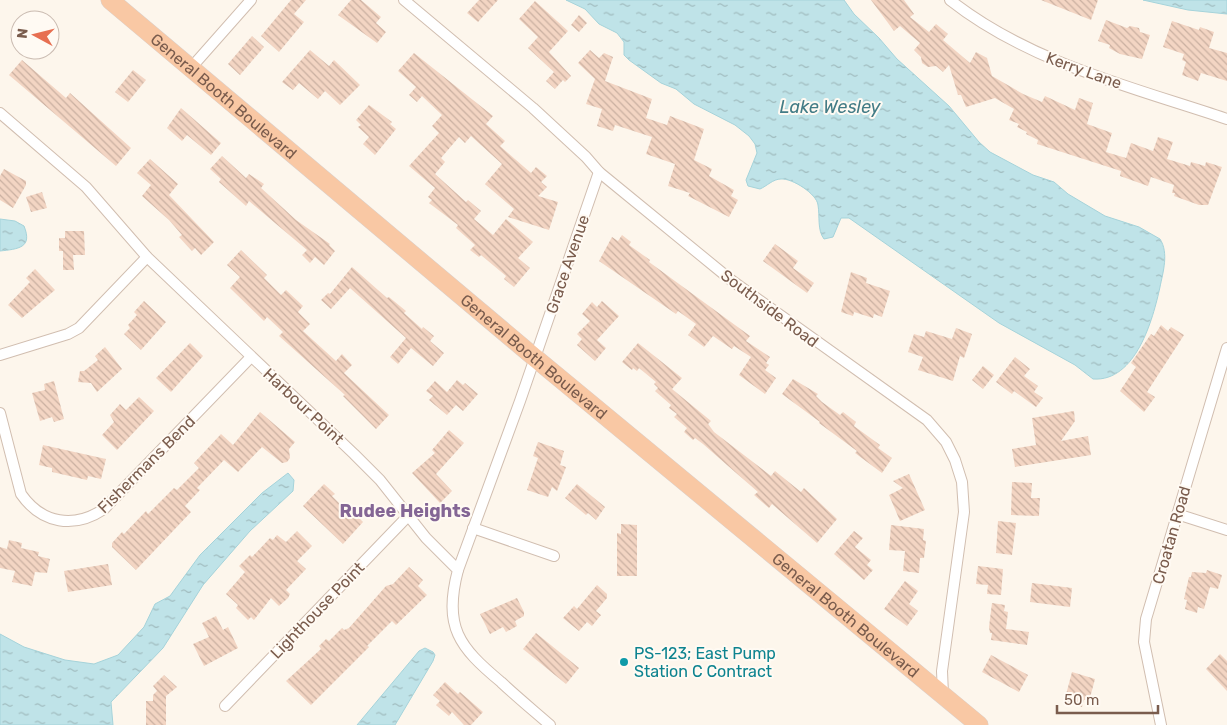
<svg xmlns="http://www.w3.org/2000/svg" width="1227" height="725" font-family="Rubik,sans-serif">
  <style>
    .water { fill: url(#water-ripples); stroke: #a5d3da }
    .building { fill: url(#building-back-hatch) }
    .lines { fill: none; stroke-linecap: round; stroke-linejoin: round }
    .minor-casing { stroke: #d1beb0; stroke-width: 12 }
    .trunk-casing { stroke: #dad1cd; stroke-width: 19 }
    .minor { stroke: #fff; stroke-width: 10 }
    .trunk { stroke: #f9c8a4; stroke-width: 18 }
    .culture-dot { fill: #0f9aa8; stroke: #fffaf3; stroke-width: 2 }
    .labels { text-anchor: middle; stroke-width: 4; stroke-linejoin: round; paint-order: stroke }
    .street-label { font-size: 16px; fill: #7a5c4d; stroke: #fffaf3 }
    .culture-label { font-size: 16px; fill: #0d838f; stroke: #fffaf3; text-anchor: start }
    .water-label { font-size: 18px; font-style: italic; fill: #437c86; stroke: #fffaf3 }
    .neighbourhood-label { font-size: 18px; font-weight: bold; fill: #846695; stroke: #fffaf3 }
  </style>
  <defs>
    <pattern id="water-ripples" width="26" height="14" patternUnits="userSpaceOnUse" patternTransform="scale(1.25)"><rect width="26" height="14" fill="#bfe3e8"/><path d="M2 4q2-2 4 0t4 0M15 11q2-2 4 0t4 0" fill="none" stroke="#a0bbbe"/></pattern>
    <pattern id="building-back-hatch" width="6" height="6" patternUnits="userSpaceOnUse" patternTransform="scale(1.25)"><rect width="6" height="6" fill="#f3d5c3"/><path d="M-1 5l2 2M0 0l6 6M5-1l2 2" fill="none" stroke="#cab0a1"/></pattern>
  </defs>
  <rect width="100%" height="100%" fill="#fdf6ec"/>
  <!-- water -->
  <g class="water">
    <path d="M566 0H844L854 14 879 38 897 59 949 106 979 142 990 152 1033 175 1054 182 1068 194 1105 216 1139 227 1160 239C1169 253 1163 272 1160 287 1153 319 1136 382 1093 379L1075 365 999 323 849 218H841L833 237 824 239C817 230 820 216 818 205 817 194 792 178 781 179 773 179 767 186 760 189L748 186 746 180 757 153 755 144 749 136 735 125 694 104 676 89 661 83 629 60 624 55V42L617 33 599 24 585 9Z"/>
    <polygon points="1143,0 1227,0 1227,14 1188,10"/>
    <path d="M0 219 15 221 24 226C33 248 18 249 0 251Z"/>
    <polygon points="288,473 294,480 293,491 250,531 203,585 163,648 111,702 113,725 0,725 0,634 24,647 65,660 94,664 118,655 144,627 155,604 170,596 200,555 262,493"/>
    <polygon points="425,648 433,652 435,655 433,661 395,725 357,725 419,651"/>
  </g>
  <!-- building -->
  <g class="building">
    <polygon points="291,0 306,0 294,14 304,22 279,52 261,36"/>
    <polygon points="351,0 361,0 381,17 376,23 386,32 377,43 338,15"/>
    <polygon points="479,0 498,0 478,22 467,13"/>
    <polygon points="871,0 904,0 914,14 910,17 929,32 936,24 948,34 943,40 970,63 976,52 987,58 992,76 1023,94 1042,102 1045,96 1075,110 1079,98 1093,103 1087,124 1112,133 1106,152 1126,158 1131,143 1153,151 1158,137 1173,142 1167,159 1190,166 1191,162 1205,166 1206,162 1222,167 1208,205 1199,205 1174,196 1175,193 1172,193 1174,185 1151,177 1148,186 1120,176 1121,171 1037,144 1038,140 1026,134 1027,132 1017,127 1019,124 1009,120 1014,109 995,98 966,107 961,95 958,95 949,65 943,72 936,66 928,67 922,63 921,57 914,50 920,43 900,26 894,31"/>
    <polygon points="1041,0 1098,0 1091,20"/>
    <polygon points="535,1 568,31 549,52 571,76 565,82 563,80 555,89 546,81 554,72 528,48 538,37 519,19"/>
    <polygon points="579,15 587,23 579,32 571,25"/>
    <polygon points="1106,20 1127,28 1130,26 1139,28 1140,32 1150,35 1142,59 1120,54 1109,48 1110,45 1098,41"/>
    <polygon points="1172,21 1199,30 1200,27 1214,32 1209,48 1227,53 1227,81 1201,73 1198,81 1182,75 1186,62 1182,60 1184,54 1163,47"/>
    <polygon points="252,36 264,47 240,75 228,64"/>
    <polygon points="310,50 329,66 334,60 360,85 340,105 325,91 318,99 299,83 293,90 282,82"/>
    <polygon points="590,50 599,58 604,53 613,57 605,81 652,99 646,118 667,125 670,116 704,129 694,160 712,169 709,176 734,190 731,196 738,200 729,217 688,196 690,193 668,186 675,164 646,154 652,137 615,125 613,131 597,126 602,109 586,104 595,79 578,63"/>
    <polygon points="414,53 493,116 486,124 505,141 500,146 531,173 536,167 547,176 541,182 547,187 538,196 558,202 549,230 508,217 514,209 485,184 502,164 471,136 465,143 459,137 441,158 445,162 435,174 466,202 468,200 481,211 474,219 493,235 506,219 533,242 518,258 530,268 514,287 504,279 506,276 481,255 479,257 470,250 475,245 456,228 458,225 429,203 432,200 428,197 435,188 409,166 439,133 432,126 442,115 422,96 417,102 409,95 416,87 398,71"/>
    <polygon points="22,60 66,98 70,93 131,148 116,166 9,75"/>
    <polygon points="133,70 146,80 128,102 115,92"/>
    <polygon points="369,105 392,122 390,124 396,129 375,155 363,144 369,137 358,127 361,125 356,120"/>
    <polygon points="181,108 221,143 211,155 187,135 182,141 167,128"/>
    <polygon points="222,156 246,178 249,174 264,184 261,188 296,220 330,244 329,245 335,251 324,265 315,257 310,263 302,255 307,250 249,201 246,206 219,182 221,179 210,169"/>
    <polygon points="150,159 178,184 169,195 214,242 201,255 195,248 192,251 179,237 182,235 169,220 142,196 151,185 137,173"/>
    <polygon points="4,169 26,181 26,185 13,208 0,200 0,176"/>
    <polygon points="42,192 47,208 31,212 26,197"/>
    <polygon points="65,231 84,231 85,255 73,255 74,270 63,270 63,251 59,251 59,238 65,238"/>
    <polygon points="622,235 631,242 629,245 650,260 649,262 750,336 746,341 770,357 766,363 769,365 765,370 776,378 765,394 739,375 751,357 734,346 732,349 713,336 704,347 688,335 696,324 678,311 676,314 599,261 612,237 618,241"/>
    <polygon points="775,244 798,261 793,268 814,283 807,293 763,261"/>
    <polygon points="241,250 267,275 264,278 281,295 286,290 303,306 298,312 310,324 303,331 336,361 342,354 352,365 344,373 389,415 376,429 343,396 345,395 279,336 283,332 267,317 264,321 230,288 240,277 227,265"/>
    <polygon points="352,267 387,298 389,297 406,311 404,313 422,329 423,327 434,336 430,341 444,353 433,366 411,348 398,364 390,357 406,338 350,288 331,309 321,300 328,293 330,294"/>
    <polygon points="35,269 55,290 22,318 8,305 30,282 26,278"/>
    <polygon points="851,272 867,278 866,283 890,291 882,317 874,314 873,318 854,312 853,316 841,312"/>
    <polygon points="144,301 166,322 141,350 124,334 130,328 128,325 137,315 134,312"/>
    <polygon points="602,301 619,316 597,340 606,348 595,361 577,345 582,339 577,334 590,321 582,314 592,302 597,307"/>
    <polygon points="1161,325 1168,331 1171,327 1184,335 1147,392 1155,397 1144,412 1120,391 1136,367 1131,363 1151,334 1154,336"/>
    <polygon points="956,328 972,334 964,358 960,356 953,381 918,370 923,357 908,352 914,334 924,337 926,331 952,339"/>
    <polygon points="190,343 203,356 171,392 156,378"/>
    <polygon points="638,343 682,378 672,389 711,421 708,424 714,432 771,476 775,471 801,492 804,488 837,519 817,543 772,504 769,508 754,495 758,492 735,472 703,444 695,438 693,440 684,432 687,428 674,417 677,414 669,408 671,405 655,391 658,388 654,384 656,382 639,368 637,371 633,368 632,370 622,362"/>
    <polygon points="105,347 122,369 97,392 91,383 78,382 80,371 84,371 98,360 95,356"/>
    <polygon points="1015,357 1030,369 1024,376 1038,386 1034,392 1043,398 1036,407 1014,391 1012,394 996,382"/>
    <polygon points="983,366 994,375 983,389 972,380"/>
    <polygon points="793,379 818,394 816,396 822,402 840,415 843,412 856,422 854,426 880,445 878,448 892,458 882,473 855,453 857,451 819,423 820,422 782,394"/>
    <polygon points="457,380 463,385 465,383 478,394 463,411 456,405 447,415 429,400 433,396 426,391 435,381 447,392"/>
    <polygon points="54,381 64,419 54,422 52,417 40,421 32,393 45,390 44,384"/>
    <polygon points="139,397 154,411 117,450 102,435 114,422 110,415 120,404 126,410"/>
    <polygon points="1074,411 1075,421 1061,441 1088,436 1091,455 1015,467 1012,449 1036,445 1032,418"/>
    <polygon points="260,412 295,442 289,449 290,458 287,462 282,463 262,447 238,472 224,460 197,488 200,490 185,506 191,512 136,570 112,547 112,543 122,532 124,534 146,511 148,514 174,488 177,490 199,468 194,463 221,434 233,445"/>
    <polygon points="449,430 464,443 436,474 452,491 440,503 412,473 435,453 432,450"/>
    <polygon points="538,442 564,451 560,465 566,467 557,491 552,487 548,497 527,490 538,458 533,456"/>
    <polygon points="43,445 106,459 101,479 88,476 87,480 52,472 52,468 39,465"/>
    <polygon points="909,474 925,510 900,521 889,495 903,488 893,481"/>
    <polygon points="1012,482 1032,483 1031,498 1040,498 1039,516 1011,515"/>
    <polygon points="324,484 335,494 332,496 351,515 353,512 363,522 343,544 303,506"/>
    <polygon points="577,484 605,507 596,520 588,513 586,515 565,498"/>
    <polygon points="998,521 1016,523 1012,555 996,553"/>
    <polygon points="621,524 637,525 637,576 617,576 617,533 621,534"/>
    <polygon points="891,525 924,529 923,540 926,541 924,558 920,558 919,573 903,571 905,551 889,550"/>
    <polygon points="297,531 312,546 297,561 306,569 286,590 290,594 288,598 279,606 271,598 254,620 251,617 248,620 236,608 238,605 226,594 245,572 239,566 250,555 252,557 270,538 273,540 277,535 286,542"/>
    <polygon points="854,531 863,538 855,547 871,560 867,565 873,570 864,580 834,554"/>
    <polygon points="9,540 22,543 21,548 39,552 38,556 50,559 47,573 35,572 32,586 12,582 15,571 0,568 0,547 7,549"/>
    <polygon points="108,564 112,585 68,592 64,571"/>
    <polygon points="978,566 1003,569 1001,595 987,594 988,585 976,584"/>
    <polygon points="409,567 423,580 418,586 427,595 396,625 392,621 367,646 369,647 311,705 286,681 321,649 319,646 326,639 329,641 342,628 344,630 349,628 386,586 393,584"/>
    <polygon points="1207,570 1222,575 1218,589 1210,587 1204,609 1198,607 1197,613 1185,609 1187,600 1184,599 1189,577 1191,577 1192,572 1206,573"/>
    <polygon points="905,581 918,591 909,604 918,611 907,626 884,609"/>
    <polygon points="1032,583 1072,588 1070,607 1030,602"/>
    <polygon points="597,585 607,594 607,598 596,611 601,615 592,626 587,622 579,631 563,618 574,606 577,609"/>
    <polygon points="517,598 524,612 524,616 515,621 517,626 506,632 503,627 490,634 480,614"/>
    <polygon points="992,603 1005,605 1004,611 1008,612 1006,629 1029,632 1027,645 991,640 992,633 990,633 989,627"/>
    <polygon points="216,616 223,630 228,627 238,648 204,666 193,644 209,637 202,623"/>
    <polygon points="536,633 579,668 566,684 523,649"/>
    <polygon points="1220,654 1227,661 1227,691 1206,669"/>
    <polygon points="991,655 1028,675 1019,692 982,672"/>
    <polygon points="1072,672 1095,679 1091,694 1088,700 1084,700 1082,707 1064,702"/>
    <polygon points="164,675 177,687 166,696 166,725 146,725 146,701 153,701 153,695 157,691 153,686"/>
    <polygon points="445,682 458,694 460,692 483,712 471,725 464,725 452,712 449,716 436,705 440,701 433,695"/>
  </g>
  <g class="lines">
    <!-- minor casing -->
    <g class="minor-casing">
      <g id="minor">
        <polyline points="404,0 533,108 586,157 599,172 731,280 927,420 946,442 955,460 962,482 964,512 942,671 943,694"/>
        <path d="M950 0C1030 63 1132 87 1227 119"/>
        <polyline points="190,69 251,0"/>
        <path d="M0 113 86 187 147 257 354 454 380 480 426 538 458 570C443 627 459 647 501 682 517 697 534 711 550 725"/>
        <polyline points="0,355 68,334 79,328 147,257"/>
        <path d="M0 413 21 494C42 524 74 529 104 509L251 357"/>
        <polyline points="1177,514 1227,530"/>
        <polyline points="473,528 554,556"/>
        <polyline points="458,570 520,401 599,172"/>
        <polyline points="225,706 409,515"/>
        <polyline points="1161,725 1144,642 1146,619 1227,348"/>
      </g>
    </g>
    <!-- trunk casing -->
    <g class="trunk-casing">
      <g id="trunk">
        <path id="s1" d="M110 0 534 357 979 725"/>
      </g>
    </g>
    <!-- minor -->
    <use href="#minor" class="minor"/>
    <!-- trunk -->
    <use href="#trunk" class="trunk"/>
  </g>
  <!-- markers -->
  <circle class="culture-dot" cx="624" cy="662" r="5"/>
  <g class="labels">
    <!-- street labels -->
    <g class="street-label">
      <text transform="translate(1084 70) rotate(20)" y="6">Kerry Lane</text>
      <text dy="6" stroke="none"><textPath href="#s1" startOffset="149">General Booth Boulevard</textPath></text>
      <text transform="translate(567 264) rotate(-71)" y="6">Grace Avenue</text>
      <text transform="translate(770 308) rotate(37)" y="6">Southside Road</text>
      <text dy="6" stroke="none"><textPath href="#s1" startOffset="554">General Booth Boulevard</textPath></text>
      <text transform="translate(304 406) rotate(43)" y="6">Harbour Point</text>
      <text transform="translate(146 464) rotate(-45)" y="6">Fishermans Bend</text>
      <text transform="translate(1171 535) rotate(-74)" y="6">Croatan Road</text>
      <text transform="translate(317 610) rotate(-46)" y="6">Lighthouse Point</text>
      <text dy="6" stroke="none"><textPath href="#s1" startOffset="959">General Booth Boulevard</textPath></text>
    </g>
    <!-- culture labels -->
    <g class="culture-label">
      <text x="634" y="659">PS-123; East Pump<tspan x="634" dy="18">Station C Contract</tspan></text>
    </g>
    <!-- water labels -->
    <g class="water-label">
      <text x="830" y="113">Lake Wesley</text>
    </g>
    <!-- neighbourhood labels -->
    <g class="neighbourhood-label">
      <text x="405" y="517">Rudee Heights</text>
    </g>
  </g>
  <!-- north arrow -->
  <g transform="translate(35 35) rotate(277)"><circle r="24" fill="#fffaf3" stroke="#cabbb1"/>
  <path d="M0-4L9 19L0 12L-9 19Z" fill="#e76f51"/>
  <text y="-8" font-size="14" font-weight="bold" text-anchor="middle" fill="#7a5c4d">N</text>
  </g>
  <!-- scale -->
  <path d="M1057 705v8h101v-8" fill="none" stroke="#7a5c4d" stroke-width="2.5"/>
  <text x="1064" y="705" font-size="15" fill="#7a5c4d" stroke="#fffaf3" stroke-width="4" paint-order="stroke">50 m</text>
</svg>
